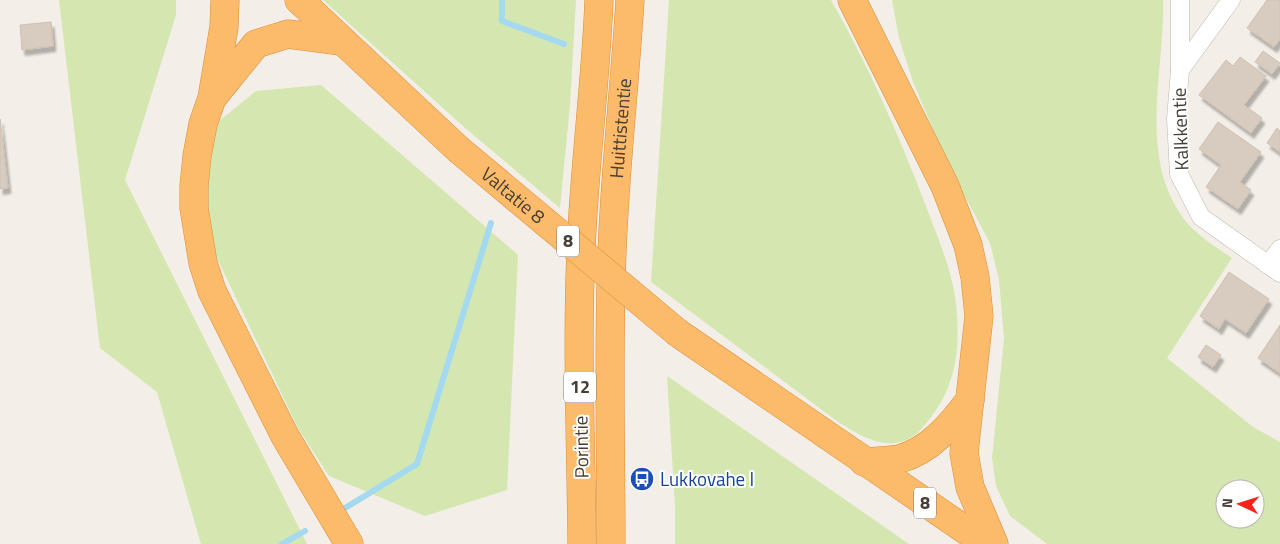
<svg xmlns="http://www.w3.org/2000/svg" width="1280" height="544" font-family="'Titillium Web',sans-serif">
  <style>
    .green { fill: #d5e7b1; fill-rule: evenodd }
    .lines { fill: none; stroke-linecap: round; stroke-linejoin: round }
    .stream { stroke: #a4d9f0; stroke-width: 6 }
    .building { fill: #d8ccc0; stroke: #d0c0b0; filter: url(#shadow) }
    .street-casing { stroke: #c2b8ad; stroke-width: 19 }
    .highway-casing { stroke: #dc8d39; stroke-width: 29 }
    .street { stroke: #fff; stroke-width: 18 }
    .highway { stroke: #fcbb6a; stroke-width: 28 }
    .highway-bridge-casing { stroke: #dc8d39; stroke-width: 29; stroke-linecap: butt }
    .highway-bridge { stroke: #fcbb6a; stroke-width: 28 }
    .labels { text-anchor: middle; stroke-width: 4; stroke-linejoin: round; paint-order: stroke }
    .shield { fill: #fff; stroke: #7e7872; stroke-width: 1 }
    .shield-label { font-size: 18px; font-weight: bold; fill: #473e36 }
    .street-label { font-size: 19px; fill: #473e36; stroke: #fff }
    .transit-label { font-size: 19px; fill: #164399; stroke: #fff; text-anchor: start }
  </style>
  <defs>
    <filter id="shadow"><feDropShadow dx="3" dy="5.5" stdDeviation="1" flood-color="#0004"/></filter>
  </defs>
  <rect width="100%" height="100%" fill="#f3eee7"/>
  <!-- green -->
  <g class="green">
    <polygon points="59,0 176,0 176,15 125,180 307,544 201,544 157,392 100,348"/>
    <polygon points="323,0 576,0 570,105 560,208 464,127"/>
    <path d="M669 0H831C869 67 900 137 927 209 940 243 955 278 957 314 960 359 953 392 924 426 897 459 862 438 834 419L651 282Z"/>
    <path d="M892 0H1163C1165 72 1137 156 1184 219 1196 235 1216 247 1232 258L1167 358 1253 427 1280 442V544H1047L1010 516 996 486 992 458 1004 338 999 280 990 243 949 167 913 82 899 38ZM1225 489H1255V519H1225Z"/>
    <polygon points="321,85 518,255 507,490 425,516 329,476 298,428 215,254 207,205 208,163 218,122 256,91"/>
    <polygon points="667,376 909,544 675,544 675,506"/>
  </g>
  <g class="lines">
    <!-- stream -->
    <g class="stream">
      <polyline points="502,0 502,21 564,44"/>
      <polyline points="345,508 417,464 491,223"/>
      <polyline points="282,544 305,531"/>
    </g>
  </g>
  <!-- building -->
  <g class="building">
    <polygon points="1267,0 1280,0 1280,39 1274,47 1247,28"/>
    <polygon points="51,22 53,46 22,50 20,25"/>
    <polygon points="1263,51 1280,63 1272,74 1255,62"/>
    <polygon points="1240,57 1266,76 1244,105 1262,118 1251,133 1199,95 1226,60 1233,66"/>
    <polygon points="0,119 8,188 0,189"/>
    <polygon points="1218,122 1261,152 1240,182 1251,190 1238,209 1206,187 1221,165 1199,149"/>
    <polygon points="1277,128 1280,131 1280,152 1267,143"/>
    <polygon points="1229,272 1269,299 1246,333 1225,319 1219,329 1200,316"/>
    <polygon points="1280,325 1280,373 1258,358"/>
    <polygon points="1206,345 1221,355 1213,367 1198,357"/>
  </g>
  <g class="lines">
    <!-- street casing -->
    <g class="street-casing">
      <g id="street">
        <polyline points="1180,0 1180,70 1176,119 1179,174 1201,217 1280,273"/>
        <polyline points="1180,70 1231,0"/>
        <polyline points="1268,265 1280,249"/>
      </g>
    </g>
    <!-- highway casing -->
    <g class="highway-casing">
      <g id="highway">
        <polyline points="225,0 224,27 212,98 203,124 197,156 194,186 194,208 203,263 212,291 285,436 349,544"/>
        <polyline points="299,0 458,149"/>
        <polyline points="852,0 945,186 968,245 975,277 979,316 964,453 970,487 994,544"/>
        <polyline points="213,97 256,44 288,34 341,41"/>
        <polyline points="678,333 986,544"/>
        <path d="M864 462C876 461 888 461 899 459 930 451 952 424 970 400"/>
        <path d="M582 544C581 440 576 334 582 230 586 153 596 77 599 0"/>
        <path id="s1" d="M611 544C611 447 608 350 612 253 615 168 625 84 630 0"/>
      </g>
    </g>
    <!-- street -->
    <use href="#street" class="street"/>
    <!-- highway -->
    <use href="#highway" class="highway"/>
    <!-- highway-bridge casing -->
    <g class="highway-bridge-casing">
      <g id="highway-bridge">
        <path id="s2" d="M458 149 678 333"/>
      </g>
    </g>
    <!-- highway-bridge -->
    <use href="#highway-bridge" class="highway-bridge"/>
  </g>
  <!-- icons -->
  <defs>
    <g id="bus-disc" transform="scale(1.25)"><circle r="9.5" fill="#1a4fb4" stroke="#fff"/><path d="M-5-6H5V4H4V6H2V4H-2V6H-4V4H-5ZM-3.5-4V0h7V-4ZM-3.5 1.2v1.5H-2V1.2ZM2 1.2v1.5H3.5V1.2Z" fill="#fff"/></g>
  </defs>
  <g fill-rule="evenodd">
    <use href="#bus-disc" x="642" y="479"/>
  </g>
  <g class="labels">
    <!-- shield labels -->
    <g class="shield">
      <rect x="557" y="225.5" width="22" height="31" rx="4"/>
      <rect x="564" y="371.5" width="32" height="31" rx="4"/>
      <rect x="914" y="487.5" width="22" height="31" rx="4"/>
    </g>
    <g class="shield-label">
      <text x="568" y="247">8</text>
      <text x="580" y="393">12</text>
      <text x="925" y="509">8</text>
    </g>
    <!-- street labels -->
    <g class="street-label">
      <text dy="7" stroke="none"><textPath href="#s1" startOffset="416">Huittistentie</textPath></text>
      <text transform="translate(1180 129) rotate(-92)" y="7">Kalkkentie</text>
      <text dy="7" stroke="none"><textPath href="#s2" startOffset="72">Valtatie 8</textPath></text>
      <text transform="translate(581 447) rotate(-91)" y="7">Porintie</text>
    </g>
    <!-- transit labels -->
    <g class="transit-label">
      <text x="660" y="486">Lukkovahe I</text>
    </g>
  </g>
  <!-- north arrow -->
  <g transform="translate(1240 504) rotate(274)"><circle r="24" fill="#ffffff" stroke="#b5b2af"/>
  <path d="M0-4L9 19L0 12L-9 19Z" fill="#f7221a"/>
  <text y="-8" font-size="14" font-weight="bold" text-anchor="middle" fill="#473e36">N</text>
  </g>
</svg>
